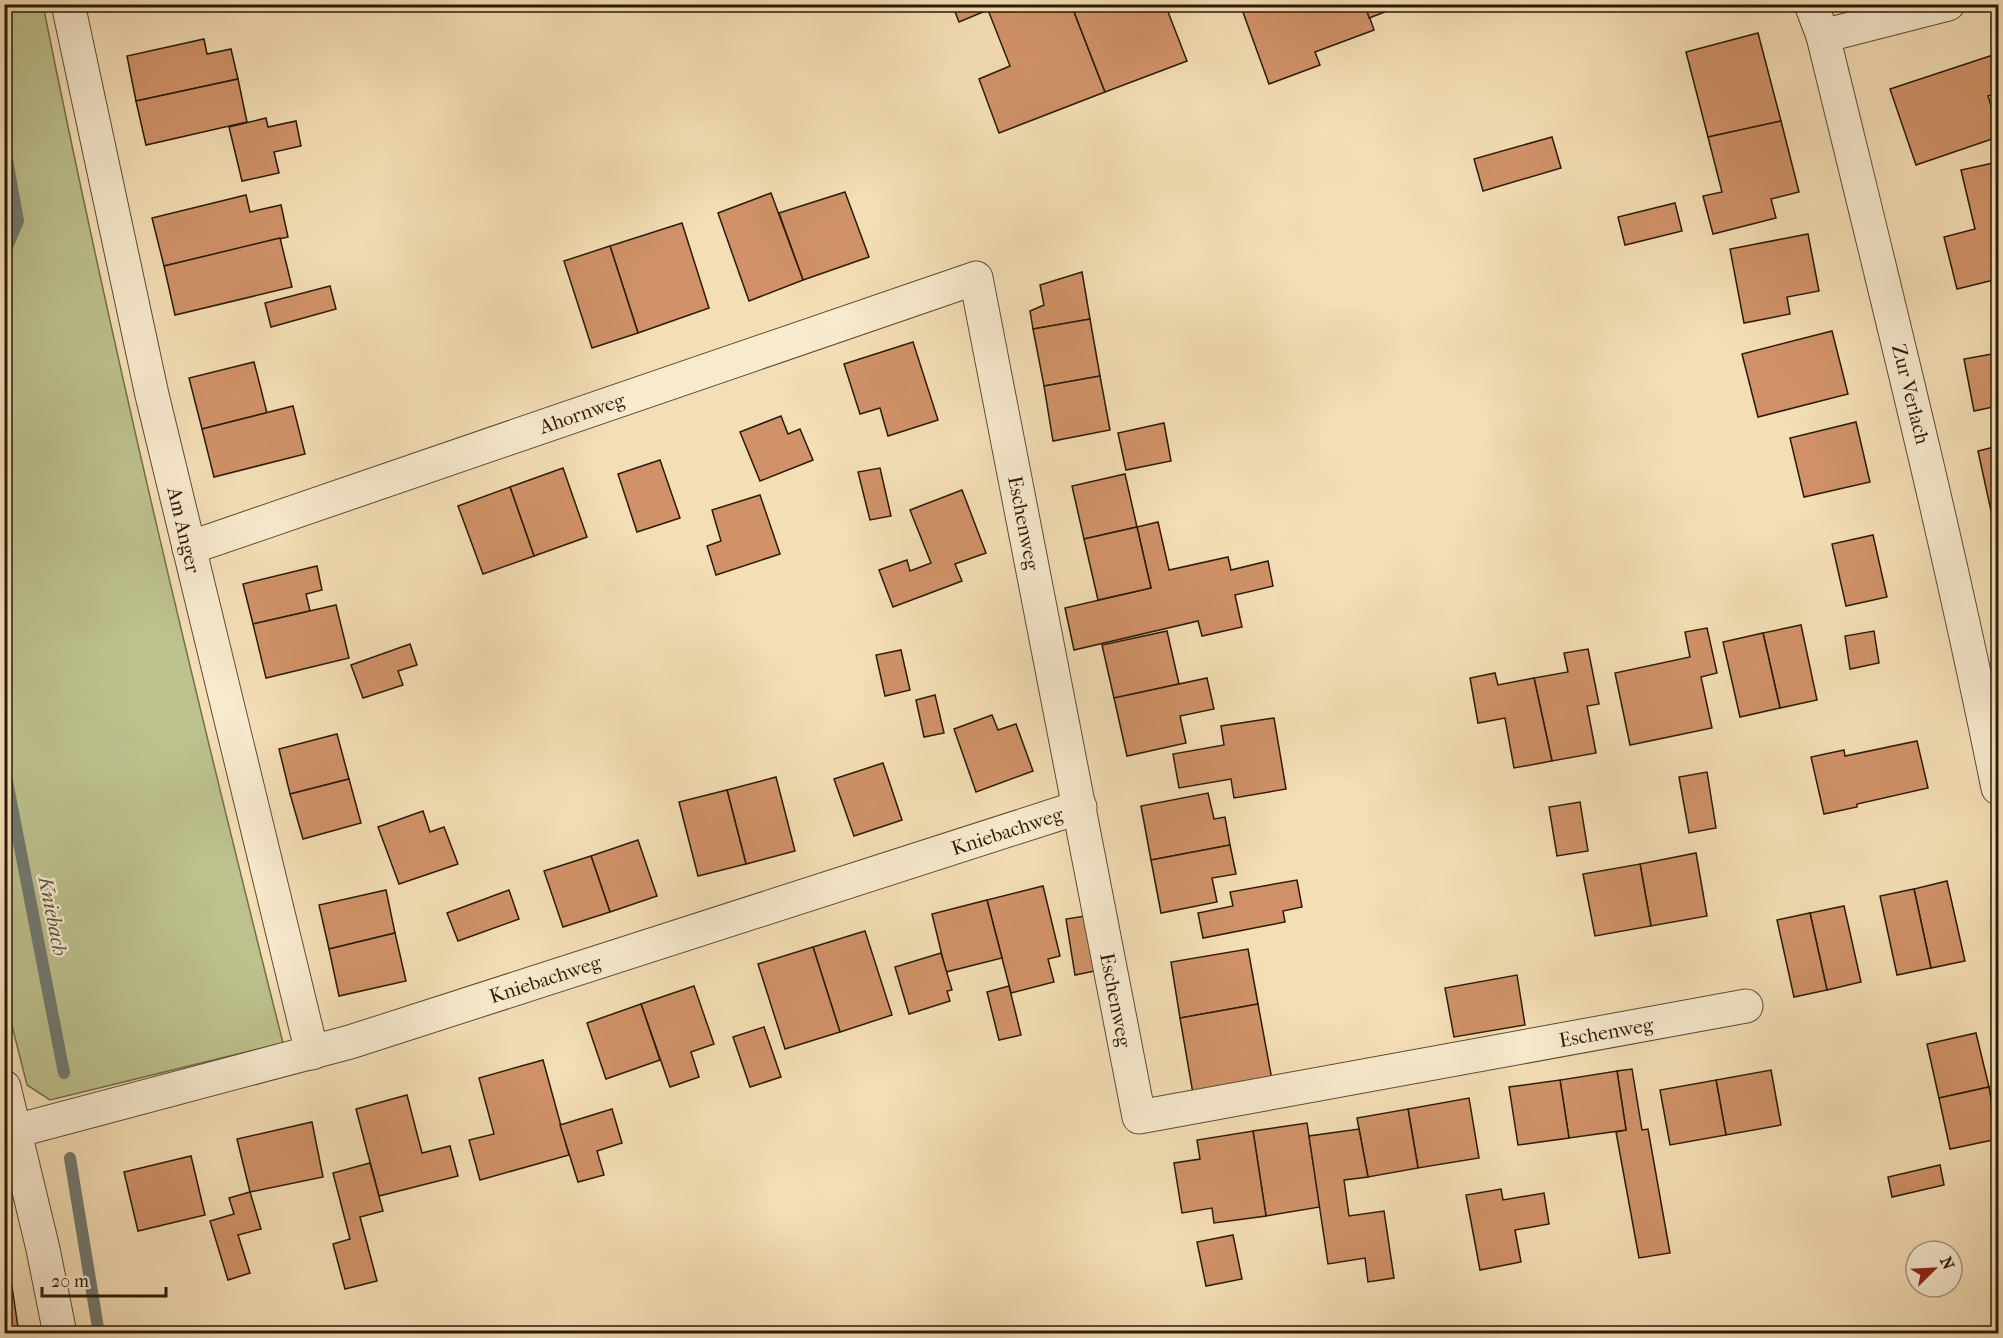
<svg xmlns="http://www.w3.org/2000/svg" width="2003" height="1338" font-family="'IM FELL French Canon',serif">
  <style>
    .green { fill: #bcc18d; stroke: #736e4b; stroke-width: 1.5 }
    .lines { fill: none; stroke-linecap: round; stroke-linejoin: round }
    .stream { stroke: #717a72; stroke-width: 12 }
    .building { fill: #d19269; stroke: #2a1b09; stroke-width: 1.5 }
    .street-casing { stroke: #5c4c34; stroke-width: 35 }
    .street { stroke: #f8eacf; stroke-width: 33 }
    .labels { text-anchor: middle; stroke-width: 4.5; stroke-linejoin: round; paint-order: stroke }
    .street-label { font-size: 20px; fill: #2a1b09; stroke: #f8eacf }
    .water-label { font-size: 21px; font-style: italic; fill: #535346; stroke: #f8eacf }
  </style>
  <rect width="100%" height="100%" fill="#f4deb5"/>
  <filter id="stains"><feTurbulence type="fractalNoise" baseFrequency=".00333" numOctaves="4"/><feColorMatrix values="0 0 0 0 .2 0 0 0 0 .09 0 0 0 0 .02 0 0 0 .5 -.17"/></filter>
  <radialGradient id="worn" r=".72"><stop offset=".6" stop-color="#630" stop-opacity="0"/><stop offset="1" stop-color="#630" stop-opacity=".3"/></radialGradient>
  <!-- green -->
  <path class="green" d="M4 5H43C113 353 196 698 283 1043L50 1100 27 1085 4 994Z"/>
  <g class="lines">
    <!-- stream -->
    <g class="stream">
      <polyline points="4,143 18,221 4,254"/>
      <polyline points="4,766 64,1073"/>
      <polyline points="70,1158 99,1334"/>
    </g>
  </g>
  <!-- building -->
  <g class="building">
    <polygon points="169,4 199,4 170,11"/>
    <polygon points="952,4 1002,4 959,22"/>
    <polygon points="1002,4 1071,4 1105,92 999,133 979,79 1010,66 988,10"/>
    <polygon points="1071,4 1165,4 1187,61 1105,92"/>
    <polygon points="1240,4 1365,4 1374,30 1315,52 1320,65 1269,84"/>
    <polygon points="1365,4 1406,4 1369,18"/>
    <polygon points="1758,33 1781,121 1708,137 1686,52"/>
    <polygon points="204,39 207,54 231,49 238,79 136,101 127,56"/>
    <polygon points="1993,55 1998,70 1998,93 1988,96 1998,128 1998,137 1916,165 1890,89"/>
    <polygon points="238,79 247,122 146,145 136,101"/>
    <polygon points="266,118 268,127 296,121 301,146 274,152 279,173 242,181 229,127"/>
    <polygon points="1781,121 1799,192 1771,199 1776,218 1713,234 1703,196 1722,192 1708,137"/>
    <polygon points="1552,137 1561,168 1483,191 1474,159"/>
    <polygon points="1998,162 1998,279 1957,289 1944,237 1975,229 1961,170"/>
    <polygon points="845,192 869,257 803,280 779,213"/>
    <polygon points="771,193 803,280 749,301 718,213"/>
    <polygon points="246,195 250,212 281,205 288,237 164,266 152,218"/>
    <polygon points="1675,203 1682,231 1625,245 1618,217"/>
    <polygon points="682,223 709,308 638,333 610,246"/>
    <polygon points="1808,234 1819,291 1787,297 1790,314 1744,323 1730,249"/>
    <polygon points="280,238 292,287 175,315 164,266"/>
    <polygon points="610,246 638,333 592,348 564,261"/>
    <polygon points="1082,272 1090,319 1033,329 1030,311 1044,305 1040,285"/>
    <polygon points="330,286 336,309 271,327 265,303"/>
    <polygon points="1090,319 1100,376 1044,386 1033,329"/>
    <polygon points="1832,331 1848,394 1758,417 1742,354"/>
    <polygon points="913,342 938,420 888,436 880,408 860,414 844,364"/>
    <polygon points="1998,353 1998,406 1974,411 1964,359"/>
    <polygon points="254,362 267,413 202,429 189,378"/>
    <polygon points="1100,376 1110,430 1053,441 1044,386"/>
    <polygon points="293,406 305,454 214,477 202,429"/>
    <polygon points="781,416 788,434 800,429 813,460 760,481 740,432"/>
    <polygon points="1856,422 1870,482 1804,497 1790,438"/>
    <polygon points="1164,423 1171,461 1126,470 1118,433"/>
    <polygon points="1998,446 1998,543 1978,451"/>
    <polygon points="660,460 680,518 637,532 618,474"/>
    <polygon points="563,468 587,537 534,556 510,487"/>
    <polygon points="880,468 891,516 870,520 858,472"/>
    <polygon points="1125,474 1137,527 1084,539 1072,486"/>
    <polygon points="510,487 534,556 483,574 458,506"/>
    <polygon points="962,490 986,553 955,564 962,581 893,607 879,570 907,560 910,571 931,563 910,510"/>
    <polygon points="760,495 780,554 716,575 707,546 721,541 712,510"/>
    <polygon points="1158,522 1169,570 1228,557 1231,570 1268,561 1273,586 1235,595 1242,627 1202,636 1198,621 1074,650 1065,608 1151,588 1137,527"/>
    <polygon points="1137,527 1151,588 1098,600 1084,539"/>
    <polygon points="1873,535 1887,597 1846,606 1832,544"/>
    <polygon points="317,566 322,590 306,594 310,611 253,624 243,584"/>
    <polygon points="336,605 349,658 266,678 253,624"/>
    <polygon points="1801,625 1817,700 1780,708 1763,633"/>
    <polygon points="1707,628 1717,673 1701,677 1712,728 1630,745 1615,673 1690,657 1685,632"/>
    <polygon points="1167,631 1179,684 1114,698 1102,645"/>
    <polygon points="1874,631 1879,663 1850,669 1845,636"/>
    <polygon points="1763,633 1780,708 1740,717 1723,642"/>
    <polygon points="410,644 417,665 398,671 403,685 363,698 351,665"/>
    <polygon points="1588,649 1599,704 1587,706 1596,753 1552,761 1534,678 1568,672 1564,653"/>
    <polygon points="901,650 910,690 885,696 876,655"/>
    <polygon points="1495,673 1498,685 1534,678 1552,761 1514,768 1505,718 1478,723 1470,678"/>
    <polygon points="1207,678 1214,709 1180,716 1186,743 1127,756 1114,698"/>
    <polygon points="935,695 944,733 924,737 916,700"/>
    <polygon points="992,715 998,730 1016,724 1033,771 976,792 954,729"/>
    <polygon points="1274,718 1286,789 1234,798 1231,779 1179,788 1173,754 1224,745 1221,726"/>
    <polygon points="337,734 349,779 290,794 279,749"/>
    <polygon points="1917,741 1928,788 1857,804 1857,807 1824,814 1811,757 1844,750 1845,756"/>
    <polygon points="883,763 902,820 854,836 834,779"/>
    <polygon points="1707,772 1716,828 1689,833 1679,777"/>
    <polygon points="776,777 795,851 746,864 727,790"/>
    <polygon points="349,779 361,823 303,839 290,794"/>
    <polygon points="727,790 746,864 698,876 679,802"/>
    <polygon points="1208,793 1214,819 1225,817 1230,845 1151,860 1141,806"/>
    <polygon points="1580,802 1588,851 1557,856 1549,807"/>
    <polygon points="423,811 430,832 444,827 458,864 399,884 378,827"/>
    <polygon points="638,840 657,896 610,912 591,856"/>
    <polygon points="1230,845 1236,874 1212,878 1217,902 1161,913 1151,860"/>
    <polygon points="1696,853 1707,916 1651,926 1640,864"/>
    <polygon points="591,856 610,912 563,927 544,871"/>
    <polygon points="1640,864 1651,926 1595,936 1583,874"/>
    <polygon points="1297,880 1302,907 1283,911 1285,922 1203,938 1198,913 1233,906 1230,892"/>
    <polygon points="1947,881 1965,961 1931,968 1914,889"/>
    <polygon points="1043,886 1060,956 1048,959 1054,982 1011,993 987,900"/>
    <polygon points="1914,889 1931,968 1897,975 1880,896"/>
    <polygon points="386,890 395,933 329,949 319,905"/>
    <polygon points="509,890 519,919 458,941 447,913"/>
    <polygon points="987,900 1002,958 946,972 932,914"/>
    <polygon points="1844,906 1861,982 1827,990 1810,913"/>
    <polygon points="1810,913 1827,990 1794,997 1777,920"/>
    <polygon points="1085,916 1095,971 1075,975 1066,919"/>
    <polygon points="865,931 892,1015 840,1032 813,947"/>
    <polygon points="395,933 406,981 339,996 329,949"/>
    <polygon points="813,947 840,1032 785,1049 758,964"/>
    <polygon points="1248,949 1258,1004 1180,1018 1171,962"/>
    <polygon points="941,953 952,990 947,991 950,1001 909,1014 895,967"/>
    <polygon points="1517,975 1525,1025 1454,1037 1445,988"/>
    <polygon points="694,986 714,1044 691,1052 699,1077 670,1087 641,1004"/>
    <polygon points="1009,986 1021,1035 999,1040 987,992"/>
    <polygon points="641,1004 660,1060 606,1079 587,1023"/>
    <polygon points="1258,1004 1272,1080 1193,1094 1180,1018"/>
    <polygon points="764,1027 781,1077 750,1087 733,1037"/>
    <polygon points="1976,1033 1989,1087 1939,1098 1927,1044"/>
    <polygon points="543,1060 569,1155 480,1180 469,1140 494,1134 479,1078"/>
    <polygon points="1632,1069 1642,1130 1648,1129 1670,1253 1639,1258 1616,1132 1626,1130 1617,1071"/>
    <polygon points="1771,1070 1781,1125 1726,1135 1716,1080"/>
    <polygon points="1617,1071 1626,1130 1569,1138 1560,1080"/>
    <polygon points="1560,1080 1569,1138 1518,1145 1509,1087"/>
    <polygon points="1716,1080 1726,1135 1670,1145 1660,1090"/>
    <polygon points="1989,1087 1998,1139 1950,1149 1939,1098"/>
    <polygon points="407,1095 422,1153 450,1146 458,1176 379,1196 356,1109"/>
    <polygon points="1469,1098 1479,1158 1418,1168 1408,1109"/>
    <polygon points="612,1109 622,1143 597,1151 604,1175 578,1182 560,1125"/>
    <polygon points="1408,1109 1418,1168 1368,1177 1357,1118"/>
    <polygon points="312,1122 323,1177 250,1192 237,1139"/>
    <polygon points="1307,1123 1320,1207 1266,1216 1253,1131"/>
    <polygon points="1359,1129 1368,1177 1344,1180 1349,1216 1384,1211 1394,1278 1368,1282 1365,1258 1328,1264 1309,1136"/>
    <polygon points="1253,1131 1266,1216 1214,1223 1212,1208 1182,1213 1174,1163 1200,1159 1197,1140"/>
    <polygon points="191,1156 205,1215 138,1231 124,1172"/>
    <polygon points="370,1163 383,1211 360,1217 377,1281 345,1289 333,1244 350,1239 333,1173"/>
    <polygon points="1940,1165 1944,1185 1892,1197 1888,1177"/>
    <polygon points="1501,1189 1503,1200 1544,1193 1549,1224 1515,1230 1521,1262 1480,1270 1466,1195"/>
    <polygon points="250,1192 261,1229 238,1235 250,1273 228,1280 210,1221 234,1214 229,1198"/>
    <polygon points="1233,1235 1242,1279 1206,1286 1197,1242"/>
    <polygon points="4,1253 7,1253 19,1334 4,1334"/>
  </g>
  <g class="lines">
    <!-- street casing -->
    <g class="street-casing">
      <g id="street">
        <polyline points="68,4 152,395 312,1053"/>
        <path d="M1811 4 1823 36C1884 286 1947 535 1998 788"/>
        <polyline points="1823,36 1948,4"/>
        <polyline points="189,548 976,278 1139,1117 1746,1006"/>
        <polyline points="4,1087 43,1249 60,1334"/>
        <polyline points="4,1134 350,1042 1080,807"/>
      </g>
    </g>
    <!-- street -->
    <use href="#street" class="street"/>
  </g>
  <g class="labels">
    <!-- street labels -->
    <g class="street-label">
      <text transform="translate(1911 394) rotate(76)" y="7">Zur Verlach</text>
      <text transform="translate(582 413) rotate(-19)" y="7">Ahornweg</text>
      <text transform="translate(1024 523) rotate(79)" y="7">Eschenweg</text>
      <text transform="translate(184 530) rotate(77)" y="7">Am Anger</text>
      <text transform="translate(1007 831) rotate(-18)" y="7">Kniebachweg</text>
      <text transform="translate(545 979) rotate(-18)" y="7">Kniebachweg</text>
      <text transform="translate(1116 1000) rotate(79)" y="7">Eschenweg</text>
      <text transform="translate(1606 1032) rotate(-10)" y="7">Eschenweg</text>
    </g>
    <!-- water labels -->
    <g class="water-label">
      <text transform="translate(53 916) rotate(79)" y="7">Kniebach</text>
    </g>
  </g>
  <!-- margin -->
  <rect width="2003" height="1338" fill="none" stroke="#f4deb5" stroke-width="24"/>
  <rect x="6" y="6" width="1991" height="1326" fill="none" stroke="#2a1b09" stroke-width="3"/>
  <rect x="12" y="12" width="1979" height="1314" fill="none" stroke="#2a1b09" stroke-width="1.5"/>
  <!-- north arrow -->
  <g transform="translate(1934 1269) rotate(66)"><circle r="28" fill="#f8eacf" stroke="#a69780" stroke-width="1.5"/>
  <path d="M0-4.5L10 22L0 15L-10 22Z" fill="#8f2418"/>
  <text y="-9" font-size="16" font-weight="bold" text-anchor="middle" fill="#2a1b09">N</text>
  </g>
  <!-- scale -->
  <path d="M42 1287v9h124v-9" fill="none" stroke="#2a1b09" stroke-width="3"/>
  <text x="51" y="1287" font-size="18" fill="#2a1b09" stroke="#f8eacf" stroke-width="4.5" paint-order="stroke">20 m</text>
  <rect width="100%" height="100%" filter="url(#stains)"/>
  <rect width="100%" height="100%" fill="url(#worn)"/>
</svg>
